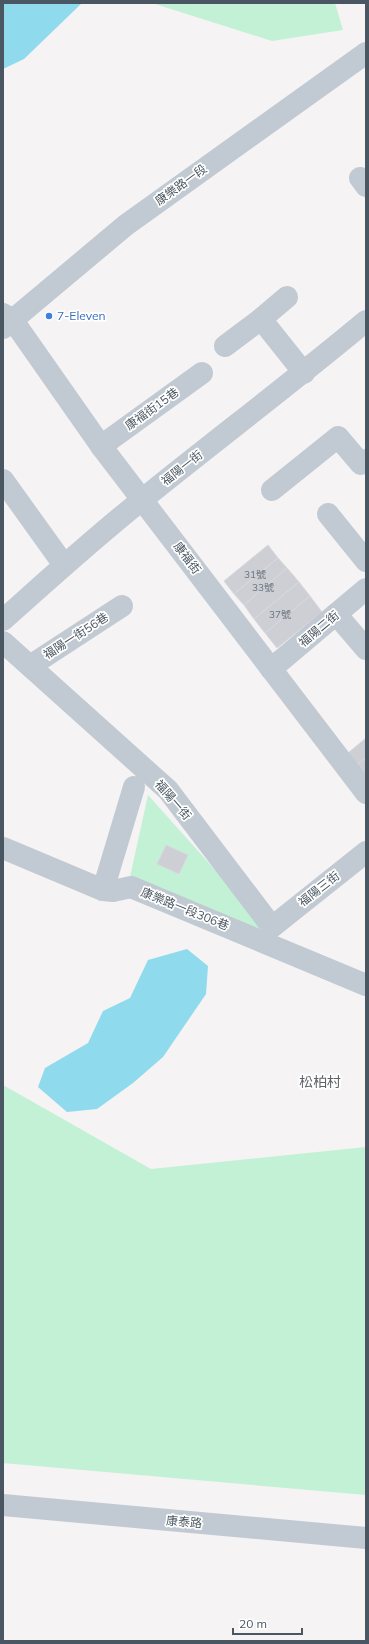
<svg xmlns="http://www.w3.org/2000/svg" width="369" height="1644" font-family="Mulish,'Noto Sans TC',sans-serif">
  <style>
    .green { fill: #c3f1d5 }
    .water { fill: #90daee }
    .building { fill: #cdcfd5; stroke: #d7d9de }
    .lines { fill: none; stroke-linecap: round; stroke-linejoin: round }
    .minor { stroke: #c1cad2; stroke-width: 22 }
    .shop-dot { fill: #3f7fe0; stroke: #fff; stroke-width: 1.5 }
    .labels { text-anchor: middle; stroke-width: 3.5; stroke-linejoin: round; paint-order: stroke }
    .number-label { font-size: 10px; fill: #6b747e }
    .street-label { font-size: 12px; fill: #4a5661; stroke: #fff }
    .shop-label { font-size: 12px; fill: #366cbe; stroke: #fff; text-anchor: start }
    .quarter-label { font-size: 14px; fill: #5f6368; stroke: #fff }
  </style>
  <rect width="100%" height="100%" fill="#f5f3f3"/>
  <!-- green -->
  <g class="green">
    <polygon points="152,3 335,3 343,30 272,41"/>
    <polygon points="148,795 267,928 264,936 130,877"/>
    <polygon points="3,1085 151,1169 366,1147 366,1495 3,1463"/>
  </g>
  <!-- water -->
  <g class="water">
    <polygon points="3,3 82,3 24,59 3,69"/>
    <polygon points="187,949 208,966 206,994 163,1057 133,1083 97,1109 67,1112 38,1087 45,1068 88,1043 103,1011 130,998 148,960"/>
  </g>
  <!-- building -->
  <g class="building">
    <polygon points="268,545 278,558 234,594 224,581"/>
    <polygon points="278,558 287,568 244,605 234,594"/>
    <polygon points="287,568 299,582 254,619 244,605"/>
    <polygon points="299,582 310,596 265,633 254,619"/>
    <polygon points="310,596 322,612 277,648 265,633"/>
    <polygon points="366,738 366,758 357,765 348,753"/>
    <polygon points="366,758 366,776 357,765"/>
    <polygon points="166,845 188,855 179,874 157,864"/>
  </g>
  <g class="lines">
    <!-- minor -->
    <g class="minor">
      <polyline points="360,178 366,186"/>
      <polyline points="3,314 12,319 101,446 366,793"/>
      <polyline points="261,319 304,373"/>
      <polyline points="3,328 126,225 366,53"/>
      <polyline points="225,346 261,319 287,297"/>
      <polyline points="101,446 202,373"/>
      <polyline points="3,480 64,565"/>
      <polyline points="272,490 338,437 361,464 366,460"/>
      <polyline points="328,514 366,561"/>
      <polyline points="336,614 366,649"/>
      <path d="M3 620C49 579 95 537 143 499 217 439 293 382 366 321"/>
      <polyline points="3,642 168,790 272,927 366,852"/>
      <polyline points="30,666 122,606"/>
      <polyline points="271,669 366,589"/>
      <polyline points="3,848 103,890 113,891 131,887 366,985"/>
      <polyline points="103,890 134,787"/>
      <polyline points="3,1505 366,1538"/>
    </g>
  </g>
  <!-- markers -->
  <circle class="shop-dot" cx="49" cy="316" r="4"/>
  <g class="labels">
    <!-- number labels -->
    <g class="number-label">
      <text x="255" y="578">31號</text>
      <text x="263" y="591">33號</text>
      <text x="280" y="618">37號</text>
    </g>
    <!-- street labels -->
    <g class="street-label">
      <text transform="translate(181 185) rotate(-36)" y="4">康樂路一段</text>
      <text transform="translate(152 409) rotate(-36)" y="4">康福街15巷</text>
      <text transform="translate(182 468) rotate(-38)" y="4">福陽一街</text>
      <text transform="translate(187 558) rotate(53)" y="4">康福街</text>
      <text transform="translate(319 629) rotate(-40)" y="4">福陽二街</text>
      <text transform="translate(76 636) rotate(-33)" y="4">福陽一街56巷</text>
      <text transform="translate(173 800) rotate(49)" y="4">福陽一街</text>
      <text transform="translate(319 889) rotate(-38)" y="4">福陽三街</text>
      <text transform="translate(185 909) rotate(22)" y="4">康樂路一段306巷</text>
      <text transform="translate(184 1522) rotate(5)" y="4">康泰路</text>
    </g>
    <!-- shop labels -->
    <g class="shop-label">
      <text x="57" y="320">7-Eleven</text>
    </g>
    <!-- quarter labels -->
    <g class="quarter-label">
      <text x="320" y="1087">松柏村</text>
    </g>
  </g>
  <!-- border -->
  <rect width="369" height="1644" fill="none" stroke="#4a5661" stroke-width="8"/>
  <!-- scale -->
  <path d="M233 1628v6h69v-6" fill="none" stroke="#4a5661" stroke-width="2"/>
  <text x="239" y="1628" font-size="12" fill="#4a5661" stroke="#ffffff" stroke-width="3" paint-order="stroke">20 m</text>
</svg>
